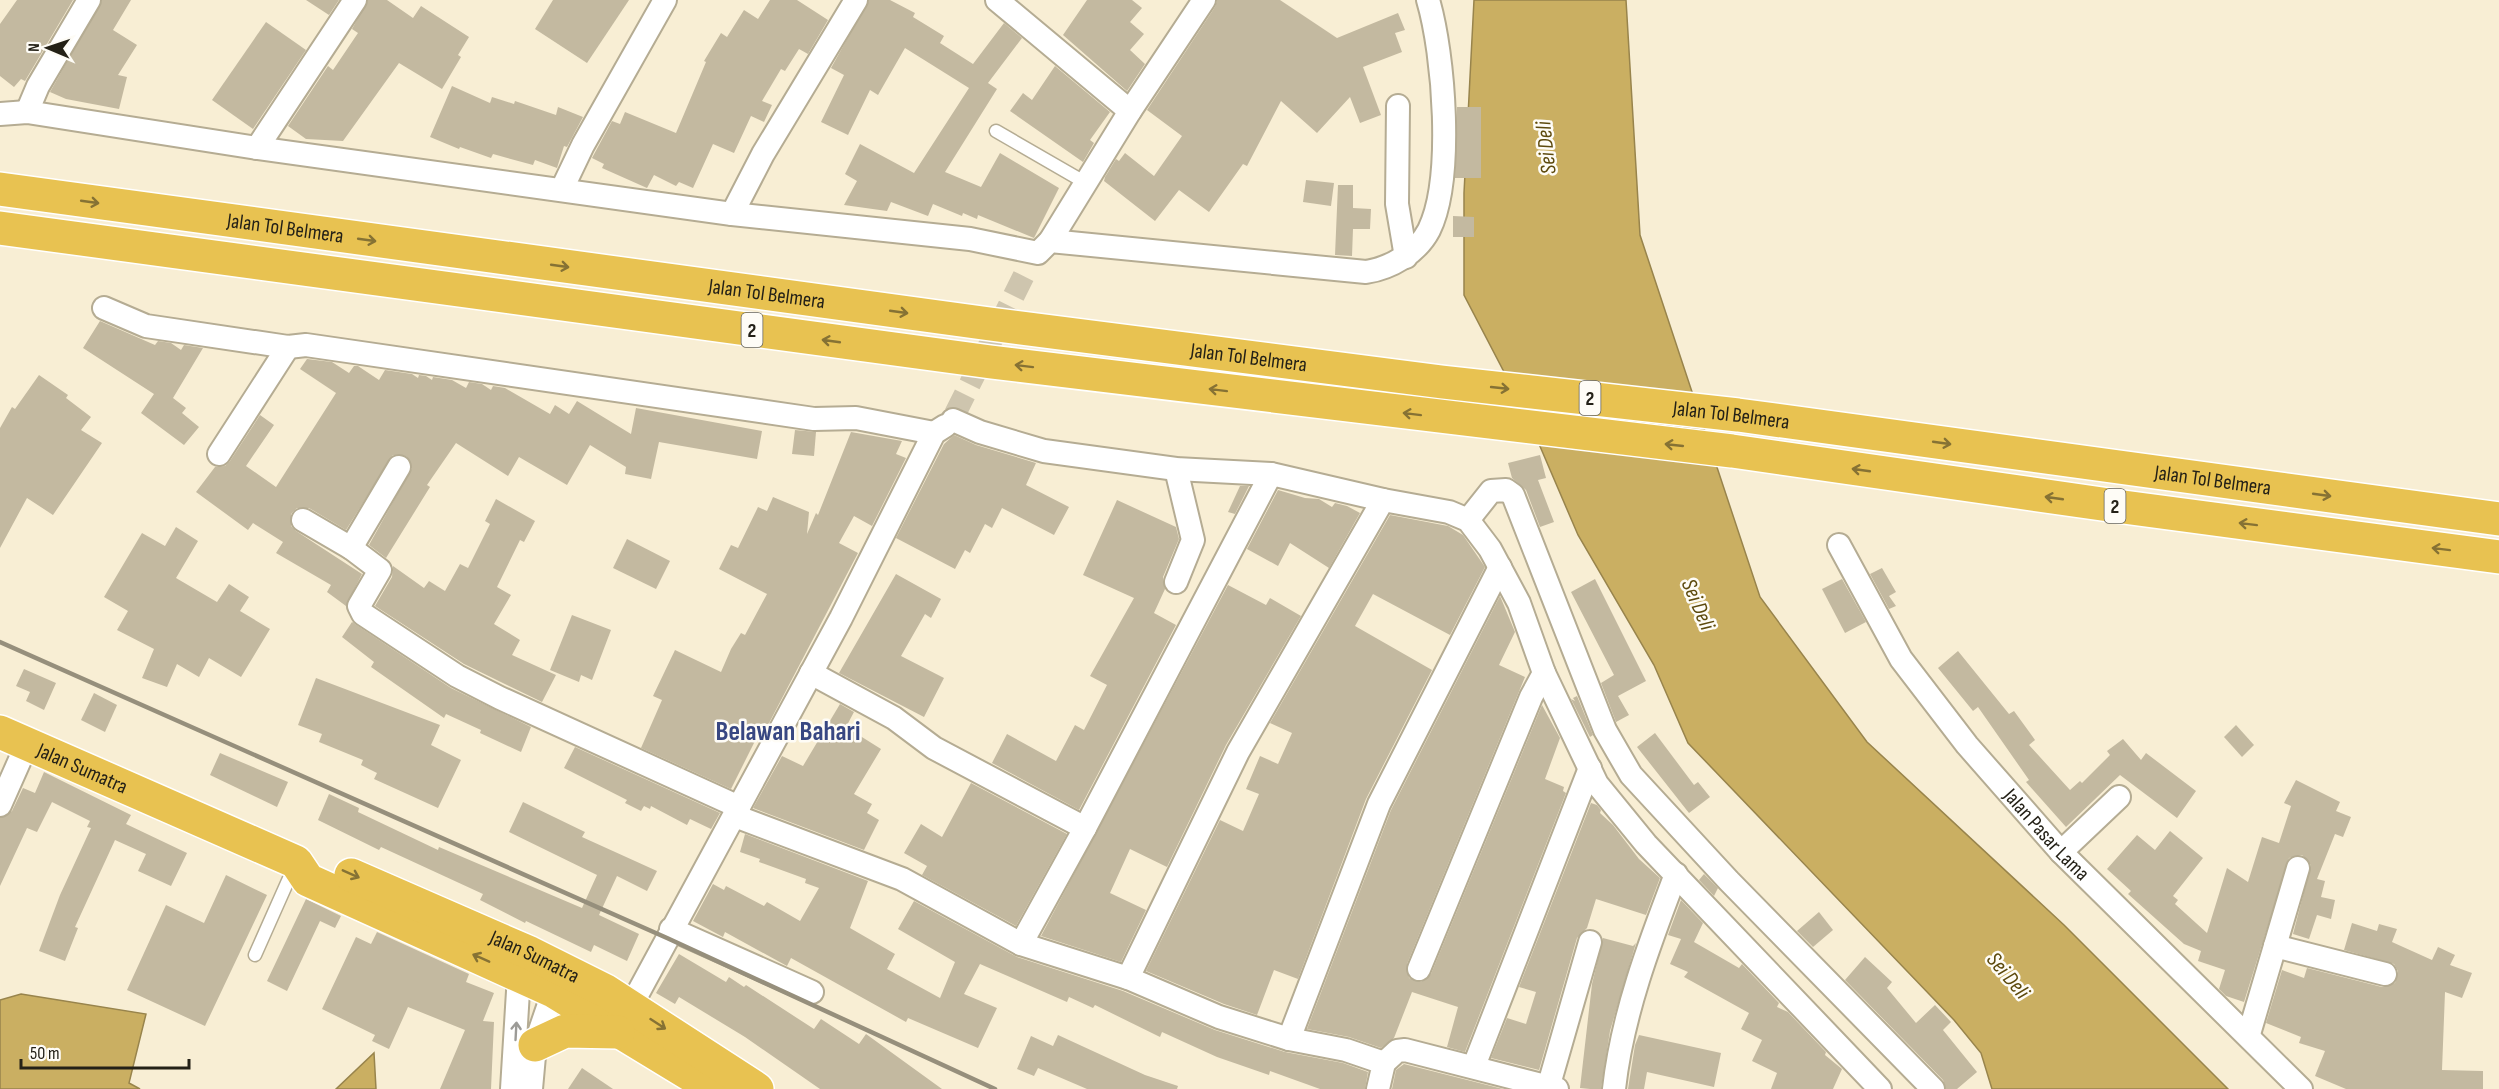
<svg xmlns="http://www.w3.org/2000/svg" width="2499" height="1089" font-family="'Sofia Sans Condensed',sans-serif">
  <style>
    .water { fill: #caaf62; stroke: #98844c; stroke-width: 1.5 }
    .building { fill: #c3b9a0 }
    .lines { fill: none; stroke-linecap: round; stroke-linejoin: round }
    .street-tunnel { stroke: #cec5ae; stroke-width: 22; stroke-dasharray: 22 11; stroke-linecap: butt }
    .lane-casing { stroke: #b5ac93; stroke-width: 15 }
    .street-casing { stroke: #b5ac93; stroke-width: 26 }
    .highway-casing { stroke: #fff; stroke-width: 36 }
    .lane { stroke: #fff; stroke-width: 12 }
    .street { stroke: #fff; stroke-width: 22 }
    .highway { stroke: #e8c251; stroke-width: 33 }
    .rail { stroke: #968f7c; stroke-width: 4.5 }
    .oneway { stroke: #867234 }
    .oneway2 { stroke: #9c9b97 }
    .labels { text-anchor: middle; stroke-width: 5; stroke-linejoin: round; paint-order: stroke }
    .shield { fill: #fefcf6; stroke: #65635a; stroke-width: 1.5 }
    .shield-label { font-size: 20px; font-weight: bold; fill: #242117 }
    .street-label { font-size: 21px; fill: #242117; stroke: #fefcf6 }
    .water-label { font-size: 22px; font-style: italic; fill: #5d4a0d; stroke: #fefcf6 }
    .district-label { font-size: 27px; font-weight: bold; fill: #384782; stroke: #fefcf6 }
  </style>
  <rect width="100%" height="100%" fill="#f8eed4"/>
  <!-- water -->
  <g class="water">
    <polygon points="1474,0 1626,0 1640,235 1760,597 1867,742 2064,925 2228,1089 1992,1089 1981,1053 1954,1020 1688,743 1654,665 1578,535 1527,416 1464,295 1464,193"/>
    <polygon points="21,994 146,1014 129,1083 140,1089 0,1089 0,1000"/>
    <polygon points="374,1053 376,1089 336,1089"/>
  </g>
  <!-- building -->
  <g class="building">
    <polygon points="17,0 73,0 25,81 21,79 14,87 0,76 0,24"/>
    <polygon points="102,0 131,0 113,30 137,45 118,75 127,77 119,109 66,99 50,92"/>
    <polygon points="306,0 339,0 329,15"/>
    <polygon points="368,0 387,0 413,18 421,6 469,37 458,55 461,57 442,89 399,63 343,141 306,139 288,126 328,66 333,70 358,33 352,29"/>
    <polygon points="553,0 629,0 587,63 535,29"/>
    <polygon points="770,0 797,0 828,20 808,54 799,49 785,71 781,69 762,101 772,105 764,122 751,116 734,153 713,144 693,188 679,182 676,186 654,175 647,188 602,168 604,164 592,158 612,121 620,124 625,112 676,133 706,62 704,61 721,33 727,37 744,10 758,19"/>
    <polygon points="869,0 890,0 915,13 913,17 944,36 940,43 973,64 1004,23 1022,38 988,83 997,89 945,172 981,187 1000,153 1059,188 1034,238 978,215 977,219 963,213 962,216 933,204 928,216 891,202 887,211 844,205 857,181 845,174 860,144 914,173 969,88 905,48 878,95 870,90 848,135 821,122 844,75 831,68"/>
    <polygon points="1087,0 1132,0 1142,8 1130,22 1144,34 1130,50 1145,64 1127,91 1063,35"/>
    <polygon points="1217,0 1280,0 1337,38 1398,13 1405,30 1395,33 1402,52 1363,67 1381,115 1360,123 1350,97 1317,133 1281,101 1247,166 1243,164 1209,212 1179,190 1155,221 1104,181 1105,177 1116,159 1119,161 1125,153 1154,176 1182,136 1147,110 1215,7"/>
    <polygon points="266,22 306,50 253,129 212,100"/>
    <polygon points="1055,66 1110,112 1090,140 1094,143 1083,162 1010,111 1023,93 1032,100"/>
    <polygon points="452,86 490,103 492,97 514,104 515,101 556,115 558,107 583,117 567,147 564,146 557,168 535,160 533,165 493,154 491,158 460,147 459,149 430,137"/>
    <polygon points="1457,107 1481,107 1481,178 1455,178"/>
    <polygon points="1306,180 1334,183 1331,206 1303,202"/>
    <polygon points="1338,185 1353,185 1353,208 1371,209 1370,229 1353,229 1352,256 1335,255"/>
    <polygon points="1453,216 1474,217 1474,237 1453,237"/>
    <polygon points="100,321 155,345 158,341 171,343 181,350 184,345 203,348 173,398 186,408 182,413 199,427 184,445 141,413 154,394 83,348"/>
    <polygon points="307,359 332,362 349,373 354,366 358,366 379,380 385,370 412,374 418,378 419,375 426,376 432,380 433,377 452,380 466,388 469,382 482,384 491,390 493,386 505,388 550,414 555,405 569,414 577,401 631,434 636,408 762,431 757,459 659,442 651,479 625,474 626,467 590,445 567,485 519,457 508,476 456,443 427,485 430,487 386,558 369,545 412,468 406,456 393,455 346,530 309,508 297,508 291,514 291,526 296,531 362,574 346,606 327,592 331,585 276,553 283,542 253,523 248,530 196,492 215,467 225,466 230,461 260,415 274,425 246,466 276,487 336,393 300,369"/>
    <polygon points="39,375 68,395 66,398 91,417 81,430 102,443 53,515 27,498 0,548 0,428 12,407 15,409"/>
    <polygon points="795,430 816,432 814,456 792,454"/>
    <polygon points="851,432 902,441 896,454 906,458 872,526 854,516 839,543 858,553 768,725 764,723 731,789 641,748 662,700 653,696 675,650 721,672 731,649 741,633 745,635 767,594 719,569 731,545 738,548 758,507 767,511 773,497 809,512 807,534 816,513 818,515"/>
    <polygon points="954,435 976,445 1036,463 1026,485 1069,507 1054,535 1002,508 992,528 985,524 970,553 965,550 955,569 896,538 944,444"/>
    <polygon points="1540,455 1546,478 1538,480 1554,522 1540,527 1526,490 1512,478 1508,463"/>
    <polygon points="1240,486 1249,486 1235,514 1228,512"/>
    <polygon points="1278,490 1305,498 1319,499 1332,507 1335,503 1347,506 1360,513 1329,568 1290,543 1278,566 1247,549"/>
    <polygon points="496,499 535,521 524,542 520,540 497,587 511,595 494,624 520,640 512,655 556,675 542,702 464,664 375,606 392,577 393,566 424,588 429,581 445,591 460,564 468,568 490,524 485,521"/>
    <polygon points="1117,500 1176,527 1179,539 1163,577 1165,589 1154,613 1176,625 1079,810 992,763 1007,734 1056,761 1075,725 1084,730 1107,685 1090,676 1134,598 1083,575"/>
    <polygon points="1390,515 1448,526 1463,535 1485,567 1450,635 1373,594 1355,626 1432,670 1366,799 1298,979 1274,970 1257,1015 1224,1004 1146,971 1220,820 1243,831 1259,794 1246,789 1260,756 1278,764 1292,733 1270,723"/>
    <polygon points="176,527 198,541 176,578 217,602 229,584 249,597 240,611 270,629 241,677 209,658 199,677 177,664 167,687 142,678 154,649 117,630 128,611 104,597 142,533 165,546"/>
    <polygon points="627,539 670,561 656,589 613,568"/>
    <polygon points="1882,568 1896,592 1889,596 1896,606 1889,609 1870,574"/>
    <polygon points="896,574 941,599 931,618 925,614 901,656 944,678 924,717 839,673"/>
    <polygon points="1595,579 1646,681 1618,696 1629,715 1616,722 1601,683 1614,675 1571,592"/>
    <polygon points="1842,579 1866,622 1845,633 1822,589"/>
    <polygon points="1228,585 1266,605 1270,598 1301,616 1226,745 1167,867 1130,849 1110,893 1146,910 1121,962 1041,936"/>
    <polygon points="1500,596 1515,632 1499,665 1525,677 1407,964 1409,978 1421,982 1431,974 1542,705 1560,738 1545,779 1564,787 1563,791 1566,793 1465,1052 1447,1047 1458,1007 1412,992 1394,1038 1381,1048 1349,1037 1307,1029 1391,810"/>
    <polygon points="572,615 611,630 592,680 581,675 579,682 550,670"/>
    <polygon points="352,622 451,688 531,727 521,752 480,733 481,730 446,714 444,718 371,667 374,662 342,637"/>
    <polygon points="1958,651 2009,714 2014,711 2035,740 2029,745 2070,790 2080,781 2082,783 2110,755 2107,751 2123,739 2141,760 2146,753 2196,791 2177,818 2120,775 2066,827 2026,782 2029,780 1978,707 1973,711 1938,668"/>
    <polygon points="24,669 56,683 44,710 26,701 30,692 16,686"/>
    <polygon points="316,678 440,725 431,745 461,760 438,808 374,779 377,773 361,765 363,760 319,742 322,734 298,725"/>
    <polygon points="94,693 117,705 105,732 81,720"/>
    <polygon points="1577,696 1593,735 1590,737 1571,699 1575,701 1573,698"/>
    <polygon points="840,704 854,712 846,727 881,749 854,794 872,804 867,813 879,820 864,850 753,808 782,756 803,766"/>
    <polygon points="2236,725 2254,745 2242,757 2224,737"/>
    <polygon points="1655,733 1694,785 1698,782 1710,797 1689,813 1637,747"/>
    <polygon points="575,747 720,813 711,829 690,819 687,825 651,806 650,809 644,806 641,811 625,803 627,800 564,768"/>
    <polygon points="220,753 288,782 277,807 210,775"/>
    <polygon points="44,772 131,815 126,824 187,853 171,886 138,871 146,854 115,840 75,927 78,928 65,961 39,951 60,895 91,828 87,827 90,821 52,802 37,832 27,828 0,886 0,818 12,811 23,788 35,793"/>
    <polygon points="2296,780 2340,802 2336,811 2351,817 2343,837 2335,834 2317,879 2325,881 2321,897 2335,900 2331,919 2317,915 2309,939 2293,934 2311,865 2302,855 2289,858 2244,1002 2226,996 2219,989 2225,970 2198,961 2201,951 2184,944 2128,894 2131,891 2107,869 2137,835 2155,850 2170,831 2203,858 2173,896 2178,900 2175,904 2207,933 2227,868 2248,882 2262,837 2279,843 2291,806 2284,803"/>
    <polygon points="971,783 1067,834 1016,926 922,875 927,866 904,853 921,824 942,837"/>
    <polygon points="329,794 359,808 358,812 438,850 439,847 582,908 597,875 509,832 523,802 585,832 582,837 657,871 647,891 617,876 599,915 639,934 627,961 594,945 591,952 526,921 525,923 480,900 483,894 381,847 379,850 318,820"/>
    <polygon points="1591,803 1597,805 1601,810 1600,813 1613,825 1639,859 1660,878 1646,915 1596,899 1587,928 1577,938 1539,1070 1491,1058 1507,1018 1526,1024 1536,992 1519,987"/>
    <polygon points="745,834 868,881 850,928 895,954 887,969 940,998 955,962 898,929 914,901 1017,957 1123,991 1215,1030 1285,1052 1343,1063 1368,1072 1365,1089 1320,1089 1270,1071 1269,1075 1217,1057 1162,1032 1160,1037 1095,1005 1093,1008 1069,997 1067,1002 980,964 964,994 997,1008 978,1048 908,1018 906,1022 791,958 787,966 725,932 723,937 693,921 713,884 724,890 726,886 764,906 767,902 800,921 819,888 805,883 806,879 759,862 760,859 740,852"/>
    <polygon points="1704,874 1718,888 1714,896 1699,880"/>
    <polygon points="226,875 267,895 205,1026 127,990 166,905 204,923"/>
    <polygon points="306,899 341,916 335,928 320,921 287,991 267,981"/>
    <polygon points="1681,900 1703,923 1694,942 1739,968 1742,964 1779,1003 1777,1007 1788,1012 1826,1052 1825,1055 1842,1069 1833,1089 1771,1089 1777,1073 1752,1061 1762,1040 1741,1029 1749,1013 1684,977 1688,972 1670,964 1681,939 1668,935"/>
    <polygon points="1819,912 1833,930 1813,947 1797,931"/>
    <polygon points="2352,923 2377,931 2379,924 2397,929 2392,942 2432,960 2438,947 2455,955 2450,965 2472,973 2462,998 2445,992 2442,1070 2483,1071 2483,1089 2346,1089 2315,1076 2325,1051 2299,1043 2301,1037 2266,1023 2282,970 2304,978 2307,968 2382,987 2395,983 2398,971 2394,964 2344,950"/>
    <polygon points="377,932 469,974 466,982 494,993 483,1021 494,1022 491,1089 440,1089 465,1030 408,1007 389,1049 372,1041 375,1035 322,1009 356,937 371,944"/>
    <polygon points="1603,938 1633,946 1636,943 1610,1031 1601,1089 1590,1089 1580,1088 1592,984"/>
    <polygon points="679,954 726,982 729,977 744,987 746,985 814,1029 821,1019 859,1044 866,1034 942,1089 820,1089 745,1037 679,997 675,1004 656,993"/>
    <polygon points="1865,957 1892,982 1887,988 1916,1023 1935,1005 1951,1022 1943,1030 1977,1072 1957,1089 1946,1089 1943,1080 1845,980"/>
    <polygon points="1058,1035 1145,1075 1178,1086 1177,1089 1087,1089 1038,1068 1034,1076 1017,1069 1031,1036 1053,1046"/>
    <polygon points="1639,1035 1721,1053 1714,1087 1647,1072 1644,1089 1628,1089 1635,1045"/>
    <polygon points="1404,1064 1503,1089 1392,1089 1396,1070"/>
    <polygon points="582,1068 613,1089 568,1089"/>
  </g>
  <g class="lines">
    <!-- street-tunnel -->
    <polyline class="street-tunnel" points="955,414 1028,267"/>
    <!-- lane casing -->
    <g class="lane-casing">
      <g id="lane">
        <polyline points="996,131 1086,183"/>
        <polyline points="255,955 295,865"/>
      </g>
    </g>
    <!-- street casing -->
    <g class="street-casing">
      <g id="street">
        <polyline points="997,0 1130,111"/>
        <polyline points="1398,106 1397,204 1406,257"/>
        <polyline points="27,112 38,86 89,0"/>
        <path d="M0 114 27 112 257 148 732 214 970 239 1038 253 1050 241 1366 272C1391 268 1417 253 1429 230 1454 179 1444 54 1428 0"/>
        <polyline points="257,148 355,0"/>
        <polyline points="562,189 583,145 665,0"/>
        <polyline points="732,214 763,154 856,0"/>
        <polyline points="1050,241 1130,111 1204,0"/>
        <polyline points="104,308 146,326 288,347 306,345 814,419 856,418 934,433"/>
        <polyline points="953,420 980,432 1044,451 1176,469 1271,474 1383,500 1449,512 1468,520 1490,549 1519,603 1544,673 1597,784 1646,844 1880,1089"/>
        <polyline points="219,454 288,347"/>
        <polyline points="1176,469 1193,540 1176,582"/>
        <polyline points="303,520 351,548 380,570 359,606 363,614 457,676 500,698 739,807"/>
        <polyline points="1468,520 1491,491 1506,490 1513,495 1605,730 1631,775 1729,881 1933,1089"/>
        <path id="s1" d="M1839 545 1901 659 1967 745 2061 852 2301 1089"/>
        <polyline points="351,548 399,467"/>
        <polyline points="811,673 894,718 934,748 1085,828"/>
        <polyline points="0,805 27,744"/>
        <polyline points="735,816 902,879 1021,944 1128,978 1219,1017 1289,1039 1346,1050 1384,1063 1378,1089"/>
        <polyline points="2061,852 2119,797"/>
        <polyline points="671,929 812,992"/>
        <polyline points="1021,944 1085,828 1271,474"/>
        <polyline points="2275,946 2385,974"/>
        <polyline points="1419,969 1531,697 1544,673"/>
        <polyline points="1128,978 1238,752 1383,500"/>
        <polyline points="631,1006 841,618 934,433 945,426"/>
        <polyline points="2249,1034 2298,868"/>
        <polyline points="1289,1039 1379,804 1500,567"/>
        <polyline points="1384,1063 1397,1051 1405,1050 1557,1089"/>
        <polyline points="1474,1066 1590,768"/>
        <polyline points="1548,1088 1590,942"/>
        <polyline points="512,1089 519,975 524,966"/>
        <polyline points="531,1089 535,1045 558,978"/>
        <path d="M1614 1089C1622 1015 1650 942 1676 874"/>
      </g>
    </g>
    <!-- highway casing -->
    <g class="highway-casing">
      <g id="highway">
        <path id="s2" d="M0 189 990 324 1442 382 1738 415 2499 519"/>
        <polyline points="0,228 991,362 1732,451 2116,506 2499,557"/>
        <path id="s3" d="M0 732 296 862 308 880 553 991 714 1089"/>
        <path id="s4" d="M351 875 530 953 606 991 757 1089"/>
        <polyline points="535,1045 565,1031 618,1032"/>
      </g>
    </g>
    <!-- lane -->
    <use href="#lane" class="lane"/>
    <!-- street -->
    <use href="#street" class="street"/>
    <!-- highway -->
    <use href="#highway" class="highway"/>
    <!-- rail -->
    <polyline class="rail" points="0,642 667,938 995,1089"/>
  </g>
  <!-- one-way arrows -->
  <defs><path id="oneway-shaft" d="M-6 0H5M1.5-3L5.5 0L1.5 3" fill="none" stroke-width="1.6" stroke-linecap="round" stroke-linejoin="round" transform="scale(1.5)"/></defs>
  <g class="oneway">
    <use href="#oneway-shaft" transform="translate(90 202) rotate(8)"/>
    <use href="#oneway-shaft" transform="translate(367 240) rotate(8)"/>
    <use href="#oneway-shaft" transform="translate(560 266) rotate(8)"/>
    <use href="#oneway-shaft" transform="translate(899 312) rotate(8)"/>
    <use href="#oneway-shaft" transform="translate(831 341) rotate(-172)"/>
    <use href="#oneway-shaft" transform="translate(1024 366) rotate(-173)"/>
    <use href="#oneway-shaft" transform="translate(1500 388) rotate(6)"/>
    <use href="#oneway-shaft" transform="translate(1218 390) rotate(-173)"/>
    <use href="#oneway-shaft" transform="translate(1412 414) rotate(-173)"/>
    <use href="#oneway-shaft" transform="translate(1942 443) rotate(8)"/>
    <use href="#oneway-shaft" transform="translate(1674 445) rotate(-174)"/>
    <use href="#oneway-shaft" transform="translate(1861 470) rotate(-172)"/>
    <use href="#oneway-shaft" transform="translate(2322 495) rotate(8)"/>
    <use href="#oneway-shaft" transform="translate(2054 498) rotate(-172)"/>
    <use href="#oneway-shaft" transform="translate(2248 524) rotate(-173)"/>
    <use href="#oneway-shaft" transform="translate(2441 549) rotate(-173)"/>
    <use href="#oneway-shaft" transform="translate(351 874) rotate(24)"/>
    <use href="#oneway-shaft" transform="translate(481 958) rotate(-156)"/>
    <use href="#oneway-shaft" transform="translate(658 1024) rotate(33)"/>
  </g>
  <use class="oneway2" href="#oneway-shaft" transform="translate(516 1031) rotate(-87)"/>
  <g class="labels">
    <!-- shield labels -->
    <g class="shield">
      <rect x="741.5" y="313" width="21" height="34" rx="4.5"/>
      <rect x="1579.5" y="381" width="21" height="34" rx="4.5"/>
      <rect x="2104.5" y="489" width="21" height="34" rx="4.5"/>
    </g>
    <g class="shield-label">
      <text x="752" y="337">2</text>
      <text x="1590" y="405">2</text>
      <text x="2115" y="513">2</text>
    </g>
    <!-- street labels -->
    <g class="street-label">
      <text dy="7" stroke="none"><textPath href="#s2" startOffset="288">Jalan Tol Belmera</textPath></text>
      <text dy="7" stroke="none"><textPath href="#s2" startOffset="774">Jalan Tol Belmera</textPath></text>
      <text dy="7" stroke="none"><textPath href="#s2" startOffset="1260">Jalan Tol Belmera</textPath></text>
      <text dy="7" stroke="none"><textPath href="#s2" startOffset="1746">Jalan Tol Belmera</textPath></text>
      <text dy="7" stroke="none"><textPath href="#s2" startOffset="2232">Jalan Tol Belmera</textPath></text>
      <text dy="7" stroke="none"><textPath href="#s3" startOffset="90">Jalan Sumatra</textPath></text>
      <text dy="7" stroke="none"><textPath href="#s1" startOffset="358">Jalan Pasar Lama</textPath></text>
      <text dy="7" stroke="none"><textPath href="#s4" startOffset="201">Jalan Sumatra</textPath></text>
    </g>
    <!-- water labels -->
    <g class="water-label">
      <text transform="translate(1545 148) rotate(-96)" y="8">Sei Deli</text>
      <text transform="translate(1699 604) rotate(67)" y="8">Sei Deli</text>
      <text transform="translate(2009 975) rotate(50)" y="8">Sei Deli</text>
    </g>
    <!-- district labels -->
    <g class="district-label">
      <text x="788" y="740">Belawan Bahari</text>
    </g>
  </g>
  <!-- north arrow -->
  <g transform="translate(48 48) rotate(272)" stroke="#fefcf6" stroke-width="4.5" paint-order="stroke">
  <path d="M0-4.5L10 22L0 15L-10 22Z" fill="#242117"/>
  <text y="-9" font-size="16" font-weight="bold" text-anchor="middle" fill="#242117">N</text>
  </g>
  <!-- scale -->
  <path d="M21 1059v9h168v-9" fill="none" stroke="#242117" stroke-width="3"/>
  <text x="30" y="1059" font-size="18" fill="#242117" stroke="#fefcf6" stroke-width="4.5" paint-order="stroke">50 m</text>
</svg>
